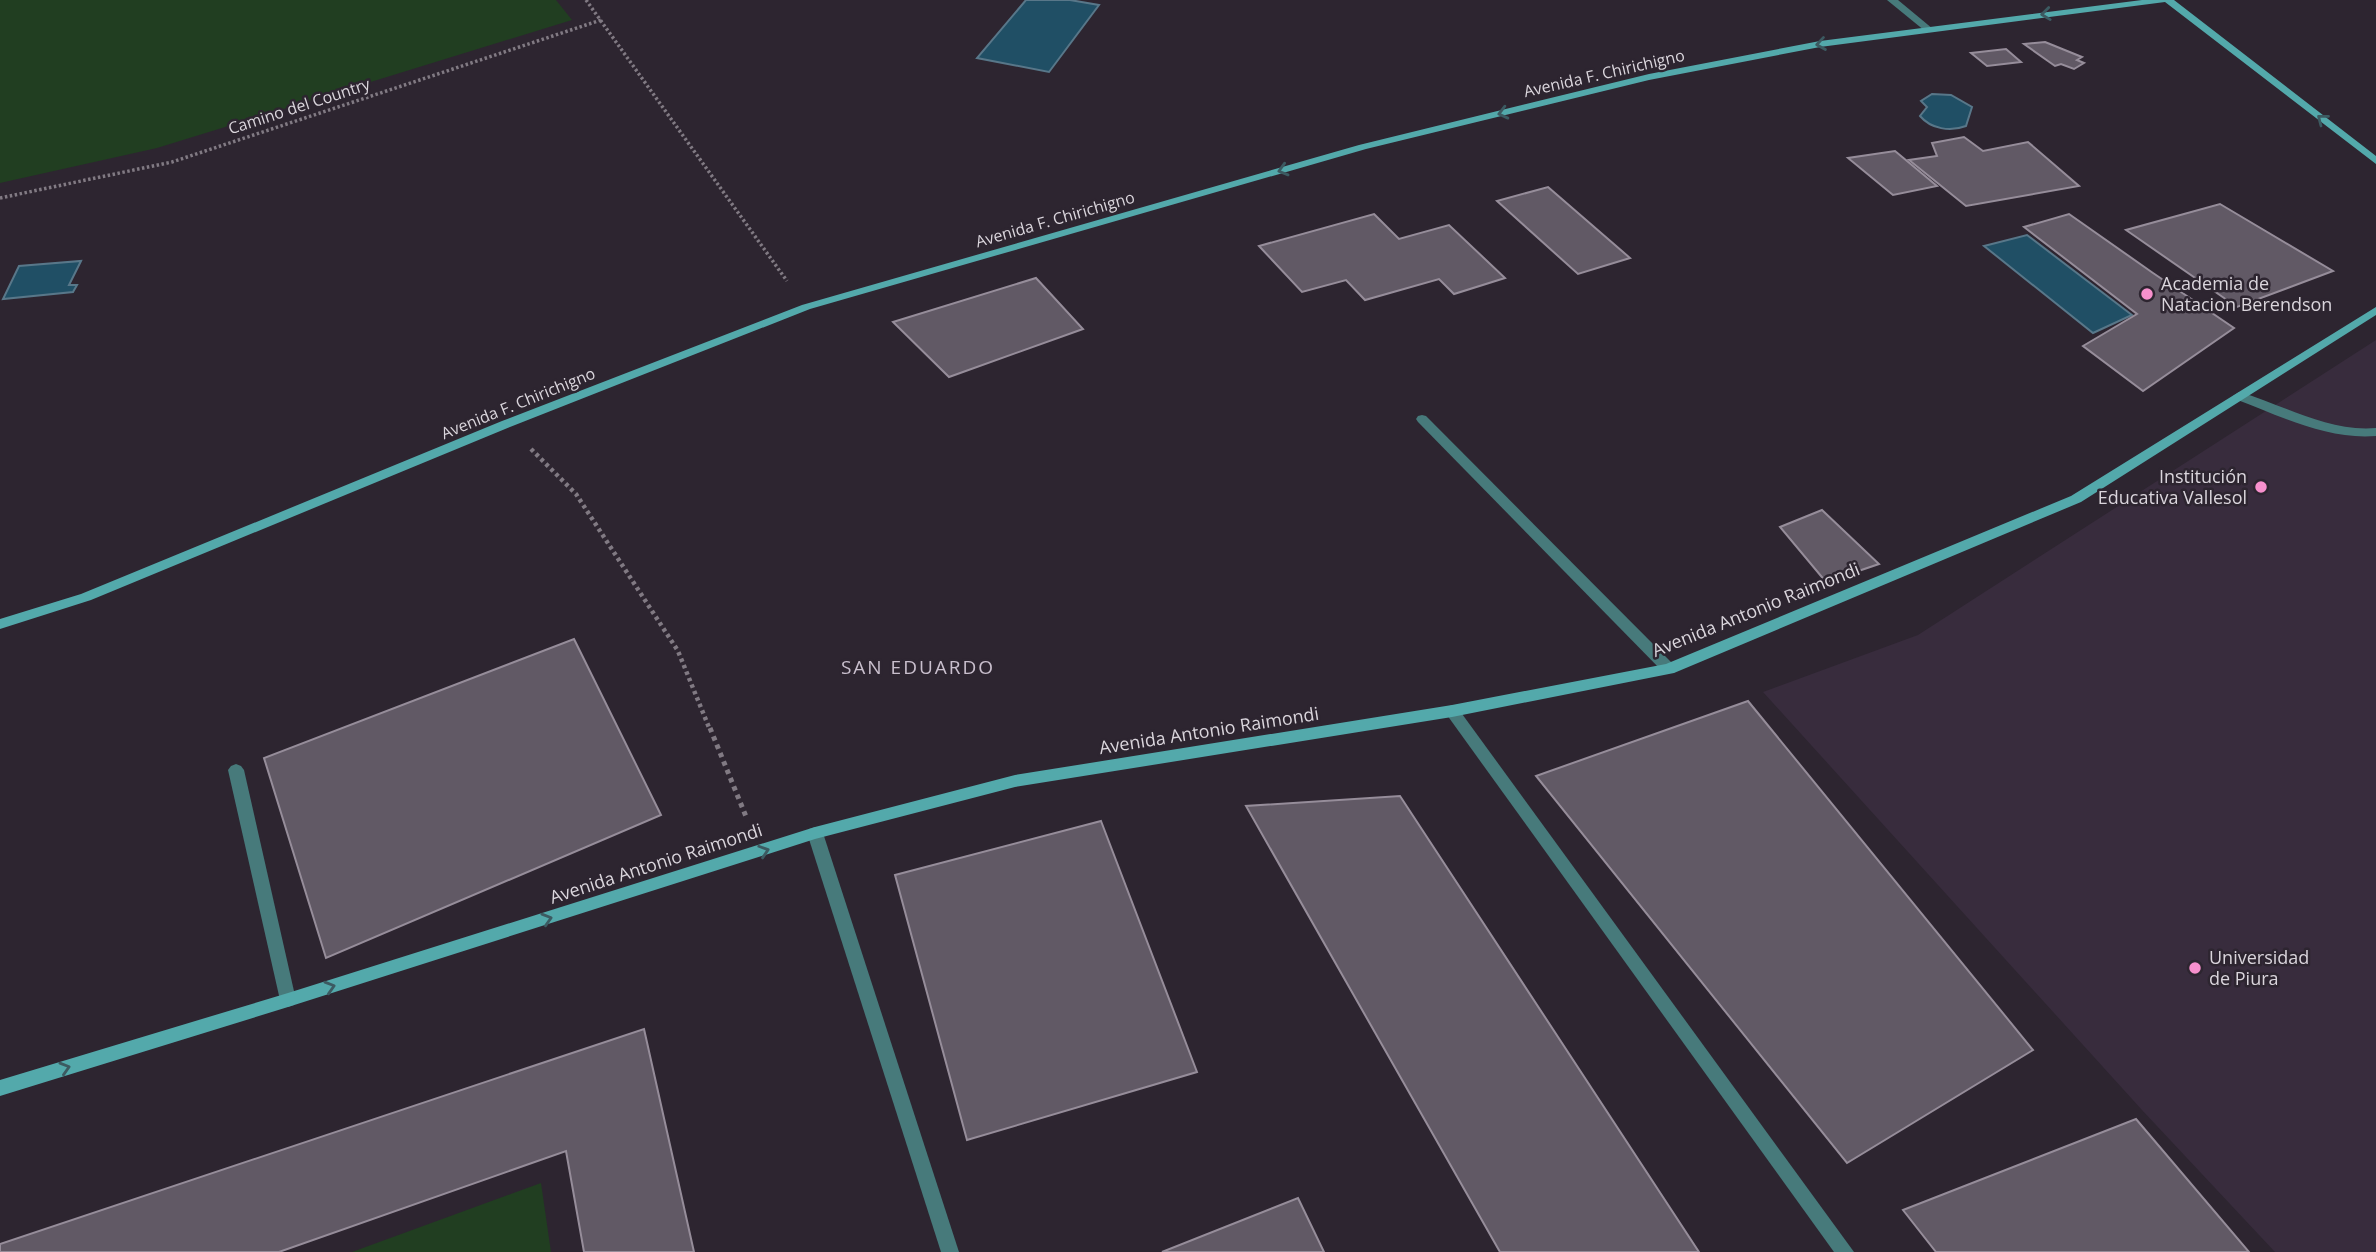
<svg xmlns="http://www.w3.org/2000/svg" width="2376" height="1252" font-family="'Open Sans',sans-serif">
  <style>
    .built { fill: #382c3d }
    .green { fill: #213e21 }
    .water { fill: #204f65; stroke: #587789; stroke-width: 2 }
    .building { fill: #615965; stroke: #968d9a; stroke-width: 2 }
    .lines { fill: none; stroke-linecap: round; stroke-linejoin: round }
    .path-far2 { stroke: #817a83; stroke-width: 3.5; stroke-dasharray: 2.5 2.5; stroke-linecap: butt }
    .path-far1 { stroke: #817a83; stroke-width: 4.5; stroke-dasharray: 3.5 3.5; stroke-linecap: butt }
    .path { stroke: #817a83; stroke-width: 5; stroke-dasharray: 4.5 4.5; stroke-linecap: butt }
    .lane { fill: #477a7b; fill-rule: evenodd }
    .street { fill: #477a7b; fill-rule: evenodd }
    .secondary { fill: #53a9ab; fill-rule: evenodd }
    .oneway { stroke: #3c5a61 }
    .poi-dot { fill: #f790cd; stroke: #2d2530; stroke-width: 2.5 }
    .labels { text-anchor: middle; stroke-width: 5; stroke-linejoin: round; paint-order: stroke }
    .far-street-label { font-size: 16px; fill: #dad5dc; stroke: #2d2530 }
    .poi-label { font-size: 18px; fill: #dad5dc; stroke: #2d2530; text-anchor: start }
    .street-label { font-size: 18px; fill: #dad5dc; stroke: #2d2530 }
    .neighbourhood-label { font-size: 19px; letter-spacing: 2px; fill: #c9bfcd; stroke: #2d2530 }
  </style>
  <rect width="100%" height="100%" fill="#2d2530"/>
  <!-- built -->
  <polygon class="built" points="2376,340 2376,1252 2275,1252 2142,1110 1763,692 1918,635"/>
  <!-- green -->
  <g class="green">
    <polygon points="0,0 556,0 572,20 157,148 0,183"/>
    <polygon points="541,1183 551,1252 352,1252"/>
  </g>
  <!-- water -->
  <g class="water">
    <polygon points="1026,0 1070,0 1099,5 1049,72 977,58"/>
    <path d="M1932 94 1951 95 1972 107 1966 126C1950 132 1931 129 1920 116L1927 107 1921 101Z"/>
    <polygon points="2027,235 2132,315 2093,333 1984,246"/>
    <polygon points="81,261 69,285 77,285 73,292 3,299 19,266"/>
  </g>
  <!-- building -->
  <g class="building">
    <polygon points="2045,42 2082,57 2077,60 2084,63 2074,69 2061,64 2055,66 2024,44"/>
    <polygon points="2006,49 2021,62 1987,66 1971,53"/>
    <polygon points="1964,137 1983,151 2028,142 2079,186 1966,206 1909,160 1937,156 1932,143"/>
    <polygon points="1895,151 1937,186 1893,195 1848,158"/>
    <polygon points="1548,187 1630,258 1578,274 1497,201"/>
    <polygon points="2220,204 2333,271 2237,307 2126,230"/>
    <polygon points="1374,214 1399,239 1449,225 1505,278 1454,294 1439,279 1365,300 1346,280 1302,292 1259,246"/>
    <polygon points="2069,214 2153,273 2234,328 2143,391 2083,346 2137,314 2024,227"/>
    <polygon points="1036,278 1083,329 949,377 893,322"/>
    <polygon points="1822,510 1879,564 1826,582 1780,527"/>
    <polygon points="574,639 661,815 326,958 264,758"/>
    <polygon points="1748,701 2033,1050 1847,1163 1536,776"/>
    <polygon points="1400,796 1699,1252 1500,1252 1246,806"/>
    <polygon points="1101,821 1197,1072 967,1140 895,875"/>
    <polygon points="644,1029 694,1252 584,1252 566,1151 279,1252 0,1252 0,1244"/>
    <polygon points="2136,1119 2249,1252 1936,1252 1903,1210"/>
    <polygon points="1298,1198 1324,1252 1162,1252"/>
  </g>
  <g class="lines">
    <!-- path-far2 -->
    <g class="path-far2">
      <polyline points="586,0 787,281"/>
      <polyline points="0,198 172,162 601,20"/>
    </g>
    <!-- path-far1 -->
    <polyline class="path-far1" points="531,449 576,494 678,651 710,730"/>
    <!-- path -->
    <polyline class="path" points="710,728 747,819"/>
    <!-- lane -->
    <path class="lane" d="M2239 392C2285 405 2326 432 2376 428V436C2327 440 2280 416 2235 399L2233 396Z"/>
    <!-- street -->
    <g class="street">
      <polygon points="1887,0 1898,0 1933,29 1925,31"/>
      <polygon points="1422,415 1426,416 1674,665 1676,669 1674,673 1664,673 1418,422 1416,419 1418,416"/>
      <polygon points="1452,705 1457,707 1854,1252 1834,1252 1447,715 1445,711 1447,707"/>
      <polygon points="236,764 241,766 244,770 296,1000 294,1005 288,1007 282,1005 280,1000 228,770 231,766"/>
      <polygon points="815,827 821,829 823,833 959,1252 941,1252 807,833 809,829"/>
    </g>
    <!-- secondary -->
    <g class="secondary">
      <polygon points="2142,0 2174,0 2376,156 2376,164 2165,2 1820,47 1649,80 1366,149 810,309 510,427 91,600 0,629 0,619 81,594 502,421 802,305 1359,145 1649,74 1820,41"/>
      <polygon points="2376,307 2376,315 2081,502 1674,673 1452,717 1015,787 815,839 288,1007 0,1096 0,1080 288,993 815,827 1015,775 1452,705 1666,664 2071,496"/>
    </g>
  </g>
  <!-- one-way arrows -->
  <defs><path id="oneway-chevron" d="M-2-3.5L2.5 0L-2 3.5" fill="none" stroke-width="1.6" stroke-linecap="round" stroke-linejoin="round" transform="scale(1.75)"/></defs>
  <g class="oneway">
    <use href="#oneway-chevron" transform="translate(2046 14) rotate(173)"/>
    <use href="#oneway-chevron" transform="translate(1821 44) rotate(171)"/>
    <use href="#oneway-chevron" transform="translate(1503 113) rotate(166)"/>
    <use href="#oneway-chevron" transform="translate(2322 119) rotate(-142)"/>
    <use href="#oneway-chevron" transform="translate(1283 170) rotate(164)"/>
    <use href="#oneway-chevron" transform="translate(764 851) rotate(-18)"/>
    <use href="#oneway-chevron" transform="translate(547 919) rotate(-17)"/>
    <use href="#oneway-chevron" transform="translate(330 987) rotate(-17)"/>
    <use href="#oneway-chevron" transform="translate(65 1068) rotate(-17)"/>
  </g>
  <!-- markers -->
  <g class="poi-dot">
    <circle cx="2147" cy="294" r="7"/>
    <circle cx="2261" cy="487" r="7"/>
    <circle cx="2195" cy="968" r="7"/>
  </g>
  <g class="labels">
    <!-- far-street labels -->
    <g class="far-street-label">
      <text transform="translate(1604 73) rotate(-13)" y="6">Avenida F. Chirichigno</text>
      <text transform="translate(299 106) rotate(-18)" y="6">Camino del Country</text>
      <text transform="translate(1055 219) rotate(-16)" y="6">Avenida F. Chirichigno</text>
      <text transform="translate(518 403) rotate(-22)" y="6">Avenida F. Chirichigno</text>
    </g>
    <!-- poi labels -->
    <g class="poi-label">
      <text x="2161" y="290">Academia de<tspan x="2161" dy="21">Natacion Berendson</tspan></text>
      <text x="2247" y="483" text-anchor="end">Institución<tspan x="2247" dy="21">Educativa Vallesol</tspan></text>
      <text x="2209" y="964">Universidad<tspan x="2209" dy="21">de Piura</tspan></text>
    </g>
    <!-- street labels -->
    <g class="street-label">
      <text transform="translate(1756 610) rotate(-22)" y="6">Avenida Antonio Raimondi</text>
      <text transform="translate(1209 731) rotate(-9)" y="6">Avenida Antonio Raimondi</text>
      <text transform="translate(656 864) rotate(-18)" y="6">Avenida Antonio Raimondi</text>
    </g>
    <!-- neighbourhood labels -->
    <g class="neighbourhood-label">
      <text x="918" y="674">SAN EDUARDO</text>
    </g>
  </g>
</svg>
